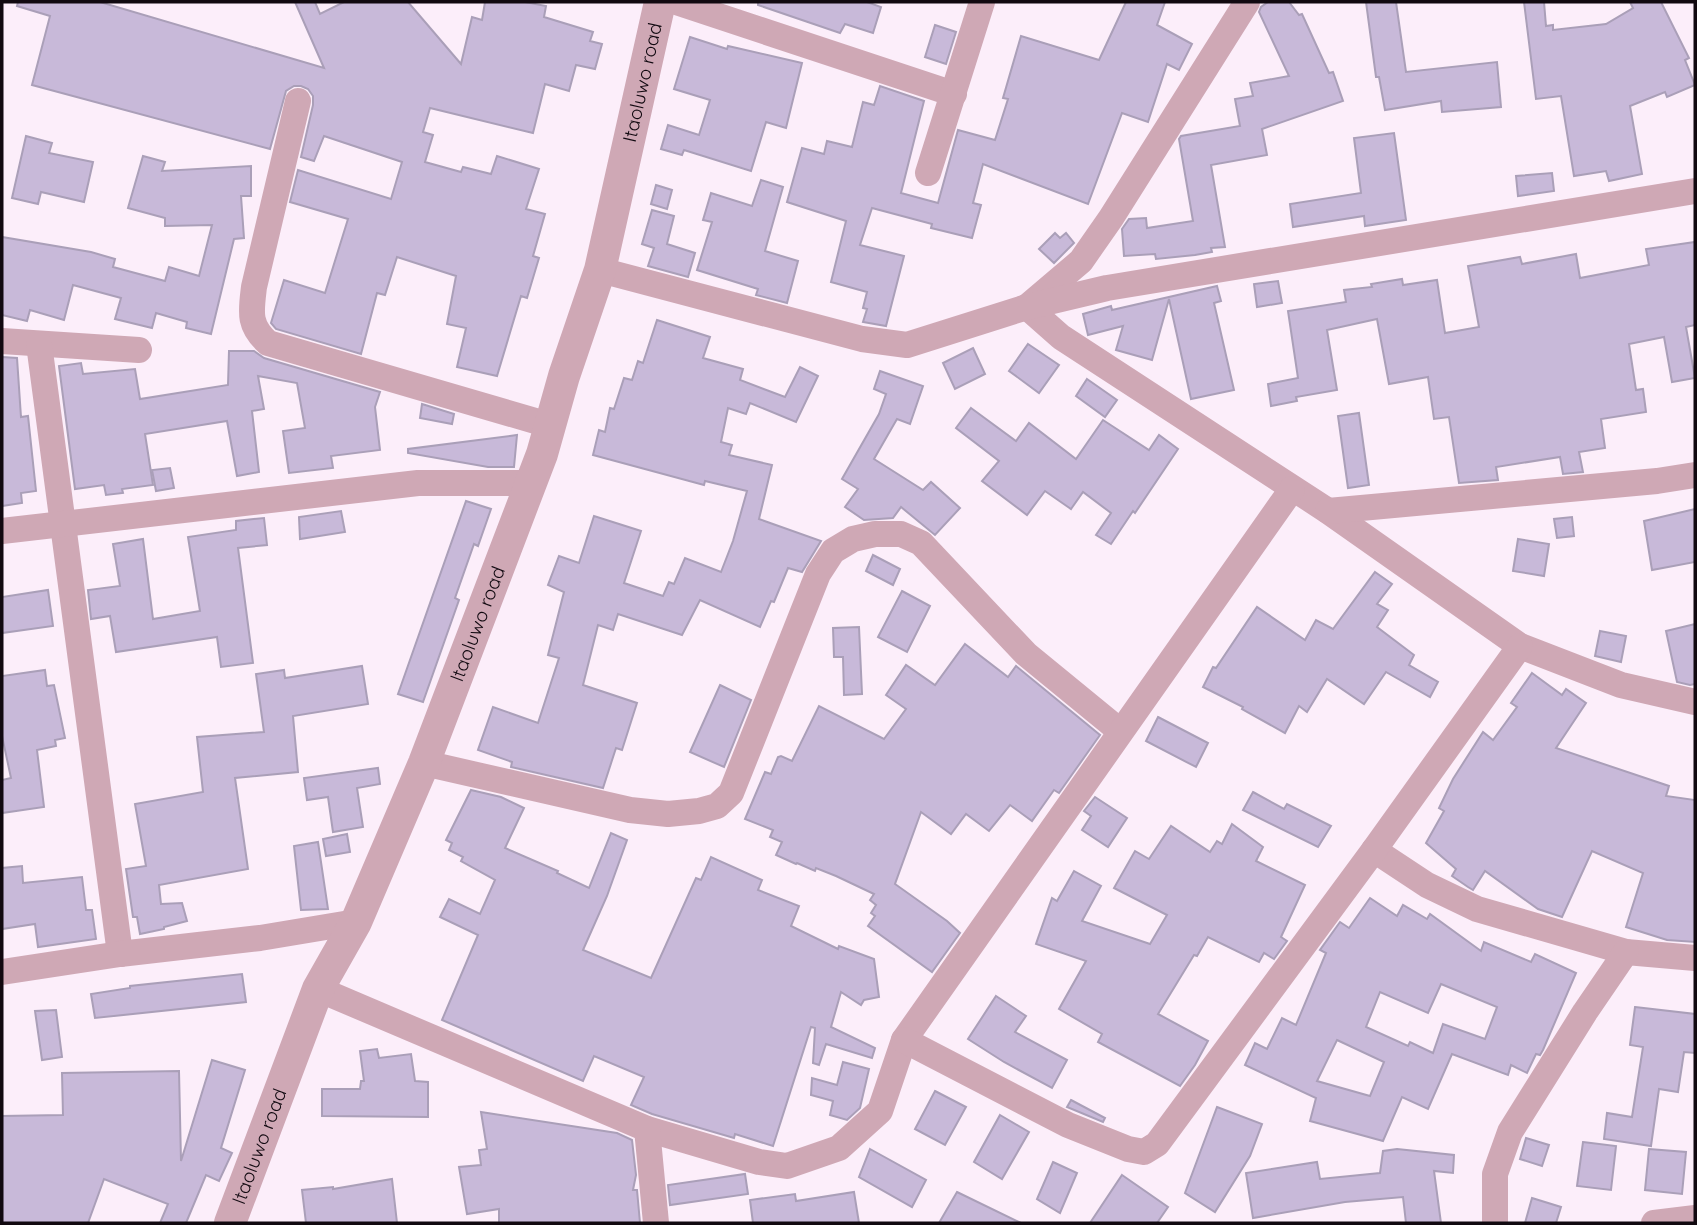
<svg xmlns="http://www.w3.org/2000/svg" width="1697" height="1225" font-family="Quicksand,sans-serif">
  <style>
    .building { fill: #c8b9d9; stroke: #aa9fb8; stroke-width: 2; fill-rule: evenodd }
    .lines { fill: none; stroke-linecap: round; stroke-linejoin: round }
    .minor { stroke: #cfa8b5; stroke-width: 26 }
    .tertiary { stroke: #cfa8b5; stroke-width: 32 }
    .labels { text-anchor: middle; stroke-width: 5; stroke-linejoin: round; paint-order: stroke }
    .street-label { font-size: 19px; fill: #110910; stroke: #fff }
  </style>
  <rect width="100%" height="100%" fill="#fceefa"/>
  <!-- building -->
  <g class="building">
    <polygon points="18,2 100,2 324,68 295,2 315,2 320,14 344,2 408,2 461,64 472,17 482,20 485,2 525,2 546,6 544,17 593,32 590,41 602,44 595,69 576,65 569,91 545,84 533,133 430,108 423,132 433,135 425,162 461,172 463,167 491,174 497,156 539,169 526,209 545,214 533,256 539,258 527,298 521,296 497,376 457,367 466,328 447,324 456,276 397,257 385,295 377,293 361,354 276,329 271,323 284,280 325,293 348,219 290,202 298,170 391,199 402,162 324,136 314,161 301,157 313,105 313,96 308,89 301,86 294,86 286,91 270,149 32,85 50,16 17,6"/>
    <polygon points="758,2 867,2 881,7 873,33 845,24 840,33 758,5"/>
    <polygon points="1126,2 1165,2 1157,25 1192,44 1179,70 1167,64 1148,122 1122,113 1088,204 983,164 973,203 981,205 972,238 931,228 932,224 872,208 860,245 904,256 886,326 863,322 867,309 863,308 867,292 831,282 846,221 787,202 802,148 824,154 827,141 852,147 863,102 874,105 880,86 924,101 901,193 938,203 958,130 995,140 1008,99 1003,98 1021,36 1099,60"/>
    <polygon points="1268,2 1289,2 1299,15 1302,14 1329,73 1333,72 1343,101 1262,129 1267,155 1211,165 1225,247 1211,248 1212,252 1195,255 1156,259 1155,254 1124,256 1122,229 1129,219 1146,218 1147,228 1193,221 1179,139 1181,136 1240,126 1235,99 1253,96 1250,83 1289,76 1259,12 1261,7"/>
    <polygon points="1366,2 1396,2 1406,72 1497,62 1501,107 1442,112 1441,101 1385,110 1379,77 1376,77"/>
    <polygon points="1524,2 1544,2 1546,26 1553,25 1553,30 1606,24 1633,8 1630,2 1661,2 1689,58 1685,60 1695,85 1667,97 1665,92 1630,106 1642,174 1609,181 1606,171 1574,176 1561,96 1536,99"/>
    <polygon points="935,25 956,32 946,64 925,57"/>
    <polygon points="690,37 727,49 728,46 802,63 786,128 766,122 751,171 684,150 682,155 661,149 668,125 699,135 710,100 674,89"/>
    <polygon points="1394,133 1406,220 1365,226 1364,216 1293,227 1290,204 1361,193 1354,138"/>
    <polygon points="26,136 52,143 49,153 93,162 84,202 41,192 38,204 12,198"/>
    <polygon points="143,156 165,162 162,171 251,166 251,196 241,196 244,238 234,239 211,334 186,328 187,322 156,313 152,328 115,319 121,298 73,285 64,320 30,310 27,321 2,315 2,237 91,252 115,259 113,267 165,281 169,267 199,276 212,225 165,226 165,218 128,208"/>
    <polygon points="1552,173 1554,191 1518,196 1516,176"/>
    <polygon points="761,180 783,187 765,251 798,261 787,303 756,295 758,289 697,270 712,222 703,220 711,193 752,206"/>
    <polygon points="656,185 672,190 667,209 651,204"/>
    <polygon points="652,210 674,216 667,244 695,253 688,277 648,266 654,248 642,244"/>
    <polygon points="1055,233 1060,238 1066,233 1074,243 1054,263 1039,249"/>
    <polygon points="1695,242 1695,325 1686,327 1695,378 1672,382 1664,337 1629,344 1636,390 1643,389 1646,412 1601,419 1605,448 1579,452 1583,472 1563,474 1560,457 1496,467 1498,480 1459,483 1449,417 1434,419 1428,377 1389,384 1377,319 1327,330 1337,390 1296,397 1297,401 1271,406 1268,384 1298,378 1288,311 1346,302 1344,290 1372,287 1371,284 1402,279 1403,285 1437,280 1445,333 1479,327 1468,266 1520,257 1522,264 1576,254 1580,278 1649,265 1646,249"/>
    <polygon points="1278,281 1282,303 1257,307 1254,284"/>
    <polygon points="1217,286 1221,301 1214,303 1234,390 1191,399 1169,299 1152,360 1116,350 1123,326 1088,335 1083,314 1111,306 1112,310"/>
    <polygon points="657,320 710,337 703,358 743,369 740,380 785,397 800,367 818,376 796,422 750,403 746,414 728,408 721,442 732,445 729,455 772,465 759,519 821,541 802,572 788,568 774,602 771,601 760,627 700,600 682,635 618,614 613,630 598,625 583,685 637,703 622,750 616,748 603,788 511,767 512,762 478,750 493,707 538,723 559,658 548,655 564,592 548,585 559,556 579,563 594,516 641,531 624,583 663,596 669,582 674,584 685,558 721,572 733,541 747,491 705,481 704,485 593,455 599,430 605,432 610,408 614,409 624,378 632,380 638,361 643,363"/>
    <polygon points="1028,344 1059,365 1039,393 1009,371"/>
    <polygon points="973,348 985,374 955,389 943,363"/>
    <polygon points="229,351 254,351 264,358 380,392 375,407 380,450 331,456 333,468 289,473 283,431 305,428 297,383 258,376 264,409 252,411 259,472 237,476 227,421 145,434 153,485 122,489 123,493 106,495 104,485 75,489 59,366 81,363 83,374 135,369 140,399 228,385"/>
    <polygon points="2,357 17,358 21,417 28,416 36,491 21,493 22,503 2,506"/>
    <polygon points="880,371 923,386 910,424 897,419 874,459 923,490 931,482 960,508 935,535 901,507 893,518 864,520 845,507 858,489 842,479 879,414 886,394 874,389"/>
    <polygon points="1087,379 1117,400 1105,417 1076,396"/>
    <polygon points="422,404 454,414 452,424 420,418"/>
    <polygon points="971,408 1016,441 1029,423 1076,459 1103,420 1149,450 1159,435 1178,449 1135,513 1133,511 1111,544 1096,535 1111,513 1083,492 1071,509 1045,491 1027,515 982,481 999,461 956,428"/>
    <polygon points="1359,413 1369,485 1348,488 1338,416"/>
    <polygon points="517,435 514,467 488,467 408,453 408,449"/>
    <polygon points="170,468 174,488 156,491 152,470"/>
    <polygon points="466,501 491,509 478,546 474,544 455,598 459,600 423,702 398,694"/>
    <polygon points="1695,509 1695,562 1652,570 1644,521"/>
    <polygon points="341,511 345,532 300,539 299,517"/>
    <polygon points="1572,517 1574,536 1557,538 1554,519"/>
    <polygon points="264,518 267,545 238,548 253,663 221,667 217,637 116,652 110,616 91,619 88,590 120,586 113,544 143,539 153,619 200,611 188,537 236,530 236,521"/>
    <polygon points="1518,539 1549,544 1544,576 1513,571"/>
    <polygon points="873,555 900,569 893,585 866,571"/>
    <polygon points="1375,572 1392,584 1377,604 1388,610 1377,627 1414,655 1409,665 1438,682 1430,697 1386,672 1364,704 1327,679 1307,712 1299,706 1285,733 1242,709 1243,707 1203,687 1213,667 1216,668 1257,607 1305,640 1316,620 1333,629"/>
    <polygon points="48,590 53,626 2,633 2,597"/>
    <polygon points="902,591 930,606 907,652 878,637"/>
    <polygon points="1695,624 1695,684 1690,685 1677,682 1666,631"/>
    <polygon points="859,627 862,694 844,695 843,657 834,657 833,628"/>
    <polygon points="1600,631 1626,636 1621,662 1595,656"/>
    <polygon points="965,644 1008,677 1016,666 1100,735 1059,793 1054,790 1032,821 1010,805 989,831 966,814 951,834 921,812 895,884 947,921 960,933 932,972 868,926 875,916 871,913 876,905 870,900 874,894 836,876 816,868 815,871 797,863 796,864 776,855 782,842 770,837 773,830 745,819 765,772 771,774 778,757 781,756 792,761 819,706 884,739 906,709 886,695 906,665 935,685"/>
    <polygon points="362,666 368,704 293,716 298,772 235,778 248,869 159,885 161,904 182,903 187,921 164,927 164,929 140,934 137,917 133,917 126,869 146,866 135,804 203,792 197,737 264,732 256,674 284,670 285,678"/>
    <polygon points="45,670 47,686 54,685 65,738 55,740 56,746 37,750 44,807 2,813 2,780 11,778 2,736 2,676"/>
    <polygon points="1532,673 1562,695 1566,689 1586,703 1556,748 1669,786 1666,796 1695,800 1695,942 1667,940 1626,927 1643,873 1592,851 1562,917 1538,909 1485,871 1473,890 1468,887 1452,876 1456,869 1426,843 1444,811 1439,808 1453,779 1483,732 1493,740 1517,707 1511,703"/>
    <polygon points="720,685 751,700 724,767 690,752"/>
    <polygon points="1158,717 1208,743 1196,767 1146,741"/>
    <polygon points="378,768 380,784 357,788 363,827 333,832 328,797 307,800 304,778"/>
    <polygon points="471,790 501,797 524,808 505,848 558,871 557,873 589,888 611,833 627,840 607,896 583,950 651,978 696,878 701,880 711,857 762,880 758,890 799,906 791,926 838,949 839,946 874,959 879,997 864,1000 861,1005 841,992 831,1027 875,1048 872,1058 826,1044 819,1065 813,1063 815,1028 811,1027 773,1146 735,1134 734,1138 652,1114 631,1105 644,1077 594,1056 583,1081 442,1020 478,935 440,917 449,899 480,914 495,880 461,861 463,857 449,850 452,843 446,840"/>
    <polygon points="1253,792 1284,809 1287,804 1331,826 1318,847 1243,810"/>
    <polygon points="1095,797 1127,818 1108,847 1082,830 1091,816 1084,811"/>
    <polygon points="1232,824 1263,847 1256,861 1305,885 1281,937 1287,941 1274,959 1264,953 1259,962 1208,937 1197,956 1194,955 1158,1014 1208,1041 1195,1065 1180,1086 1098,1042 1102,1034 1059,1009 1086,961 1036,944 1052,898 1057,901 1074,871 1101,886 1082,921 1150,944 1167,915 1114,888 1135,851 1149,859 1171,826 1210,852 1217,841 1222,844"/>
    <polygon points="347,834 350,852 326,856 323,839"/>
    <polygon points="318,842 328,909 301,910 294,846"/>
    <polygon points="22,866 23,883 82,877 86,910 92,910 96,939 38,947 35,924 2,929 2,868"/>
    <path d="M1370 898 1397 916 1403 905 1427 919 1430 914 1481 951 1484 942 1531 962 1535 954 1576 973 1543 1050 1540 1055 1536 1054 1527 1073 1511 1065 1508 1075 1452 1054 1428 1109 1402 1097 1383 1141 1310 1121 1316 1098 1245 1065 1255 1043 1267 1049 1282 1018 1296 1025 1326 953 1320 950 1340 922 1349 928ZM1441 984 1497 1007 1485 1039 1443 1024 1433 1053 1410 1042 1408 1046 1366 1027 1380 992 1428 1013ZM1337 1040 1384 1062 1370 1096 1317 1081Z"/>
    <polygon points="242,974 246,1002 95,1018 91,994 130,988 130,986"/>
    <polygon points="996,996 1026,1016 1015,1032 1067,1060 1052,1088 1004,1062 968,1039"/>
    <polygon points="1635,1007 1695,1014 1695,1053 1684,1052 1678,1092 1659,1089 1651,1146 1604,1139 1607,1113 1632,1117 1643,1047 1630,1045"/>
    <polygon points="56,1010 62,1057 42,1060 35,1011"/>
    <polygon points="377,1049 379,1058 411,1054 415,1081 428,1082 428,1117 322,1116 322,1089 360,1089 361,1081 364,1081 360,1051"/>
    <polygon points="212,1060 245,1070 221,1148 232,1153 219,1181 206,1175 186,1223 160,1223 168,1204 104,1179 88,1223 2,1223 2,1116 63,1115 62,1073 179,1071 181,1161"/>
    <polygon points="843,1062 869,1069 860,1108 847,1120 830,1115 833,1101 811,1095 812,1078 837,1085"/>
    <polygon points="935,1091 966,1107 945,1145 915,1129"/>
    <polygon points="1071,1100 1105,1118 1103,1122 1067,1107"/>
    <polygon points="1217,1107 1262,1124 1250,1156 1215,1212 1185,1193"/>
    <polygon points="481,1112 617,1133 632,1140 636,1175 633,1190 637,1190 640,1223 499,1223 499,1209 467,1214 459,1167 481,1165 479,1150 487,1149"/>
    <polygon points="1000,1115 1029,1132 1002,1179 974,1162"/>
    <polygon points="1526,1138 1549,1145 1542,1166 1520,1159"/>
    <polygon points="1583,1142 1616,1146 1611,1190 1577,1186"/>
    <polygon points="870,1149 926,1180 912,1207 859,1177"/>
    <polygon points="1397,1149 1454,1155 1453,1173 1434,1171 1441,1223 1406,1223 1403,1197 1345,1202 1253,1218 1246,1173 1317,1162 1320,1179 1380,1173 1383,1151"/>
    <polygon points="1649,1149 1686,1152 1682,1194 1645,1190"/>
    <polygon points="1053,1162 1077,1173 1060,1213 1037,1199"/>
    <polygon points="745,1174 748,1194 670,1205 668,1185"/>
    <polygon points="1122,1175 1168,1207 1157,1223 1090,1223"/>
    <polygon points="392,1179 397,1223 306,1223 302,1190 333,1187 333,1189"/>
    <polygon points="854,1192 859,1223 753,1223 750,1200 795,1194 796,1201"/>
    <polygon points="957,1192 1021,1223 939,1223"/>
    <polygon points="1532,1198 1561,1207 1556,1223 1525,1223"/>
  </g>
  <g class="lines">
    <!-- minor -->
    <g class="minor">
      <polyline points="676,2 954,94"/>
      <polyline points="1247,2 1111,218 1081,261 1027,307 1061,337 1328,511 1520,646 1621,685 1695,702"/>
      <path d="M298 101 254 287C251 312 248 325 268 343L549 425"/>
      <polyline points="928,173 982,2"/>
      <polyline points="600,270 862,339 907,345 1027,307 1107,288 1695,191"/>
      <polyline points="2,341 139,350"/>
      <polyline points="39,344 120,954"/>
      <polyline points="1328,511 1657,481 1695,475"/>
      <polyline points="2,531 418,483 531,483"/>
      <polyline points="424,763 630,810 668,814 699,811 717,806 731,793 818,574 833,551 853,539 875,534 901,534 921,543 1026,654 1120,731"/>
      <polyline points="1374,850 1427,885 1477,909 1626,952 1695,958"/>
      <polyline points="2,972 120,954 260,938 356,922"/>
      <polyline points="318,989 647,1129 759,1162 787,1166 839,1148 880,1111 904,1040 1292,489"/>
      <polyline points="904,1040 1068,1125 1128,1149 1144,1152 1157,1144 1374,850 1520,646"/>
      <polyline points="647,1129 656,1223"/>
      <polyline points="1495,1223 1495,1174 1510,1132 1585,1012 1626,952"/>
      <polyline points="1654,1223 1695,1218"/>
    </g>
    <!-- tertiary -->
    <path class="tertiary" id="s1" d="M230 1223 318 989 356 922 424 763 542 454 564 376 600 270 660 2"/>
  </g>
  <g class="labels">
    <!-- street labels -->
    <g class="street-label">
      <text dy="7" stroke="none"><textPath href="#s1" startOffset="1216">Itaoluwo road</textPath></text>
      <text dy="7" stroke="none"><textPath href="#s1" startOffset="649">Itaoluwo road</textPath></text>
      <text dy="7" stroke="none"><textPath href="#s1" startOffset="82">Itaoluwo road</textPath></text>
    </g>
  </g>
  <!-- border -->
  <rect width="1697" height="1225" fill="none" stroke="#110910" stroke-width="7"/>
</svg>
